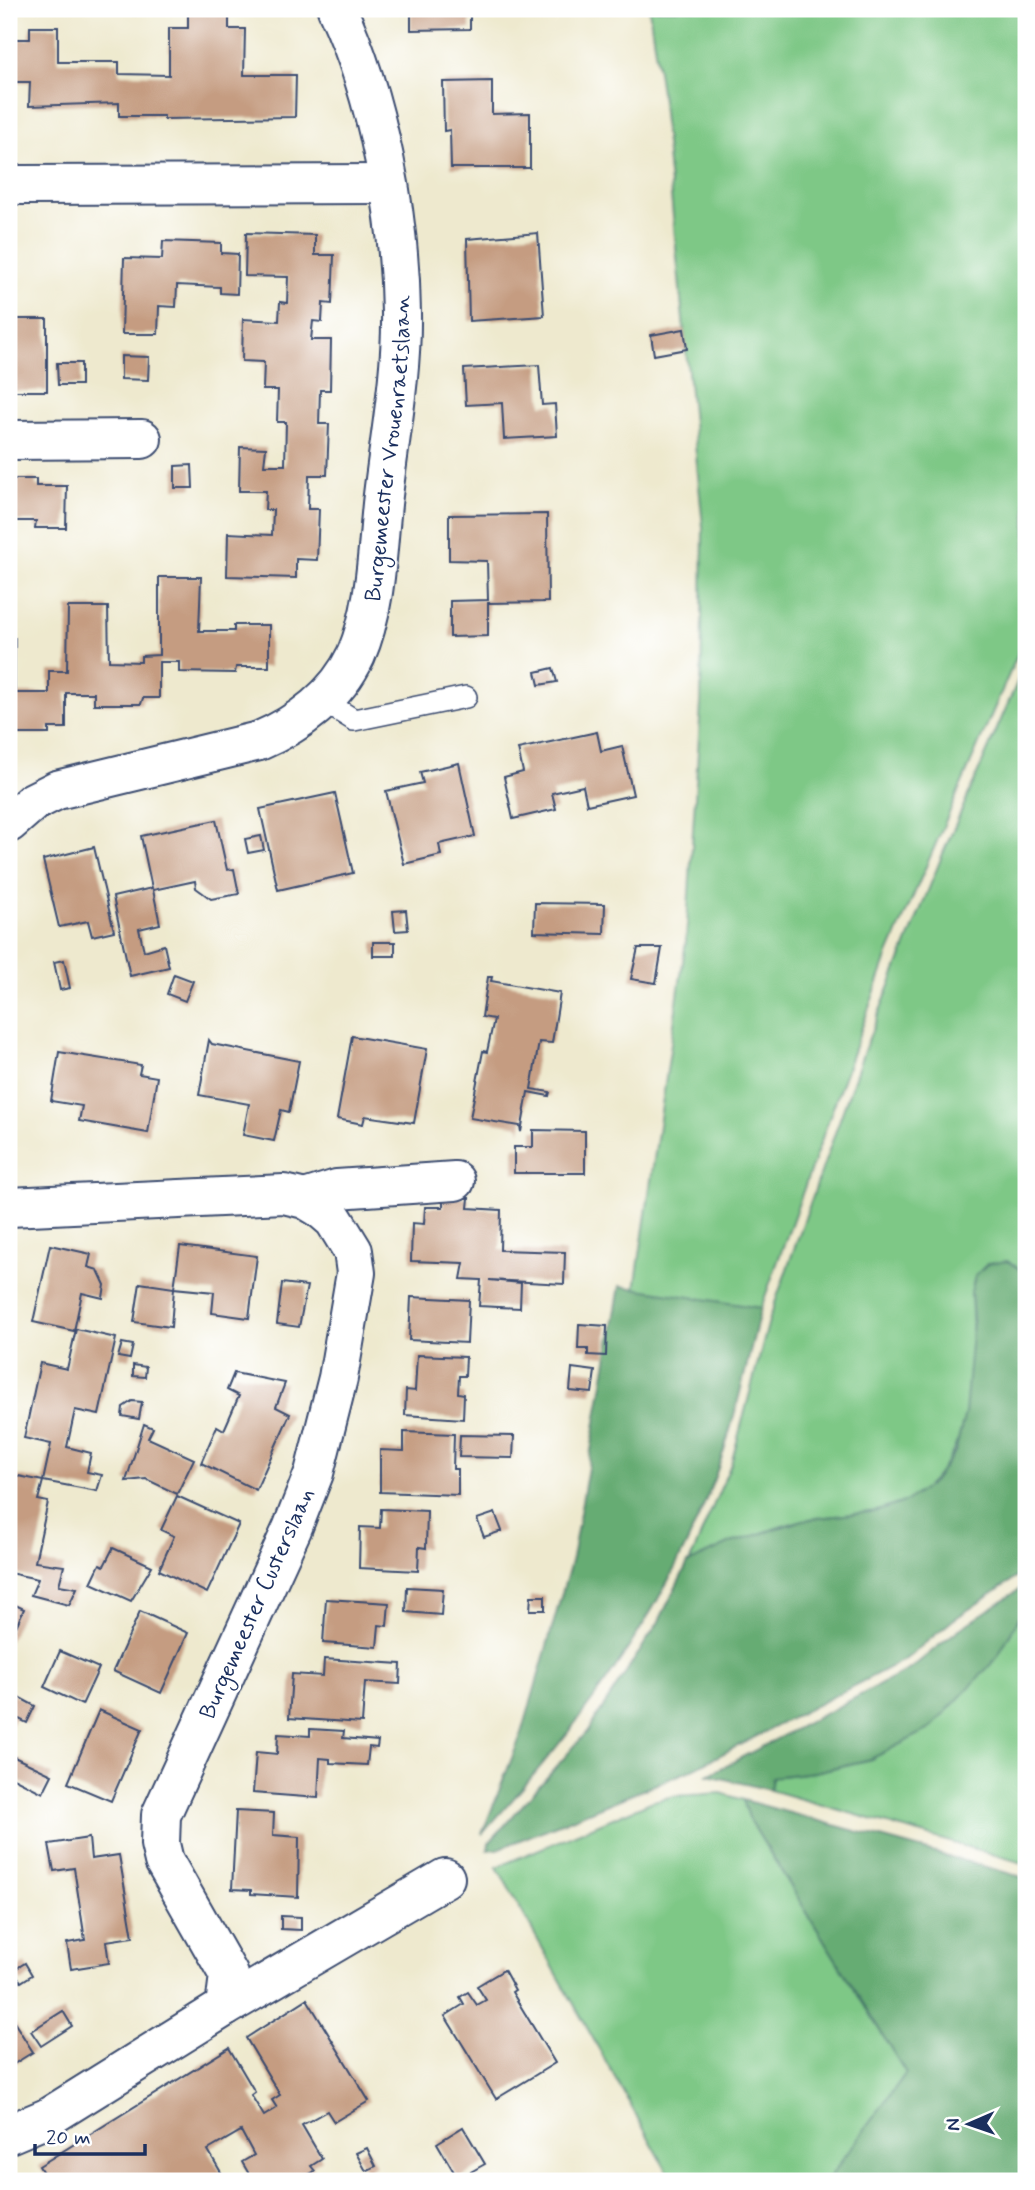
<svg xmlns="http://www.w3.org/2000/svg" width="1035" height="2190" font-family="Mynerve,sans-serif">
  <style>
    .green { fill: #7ec886; stroke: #4c7c72; stroke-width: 2 }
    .forest { fill: #66ac73; stroke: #406e68; stroke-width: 2 }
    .building { fill: #c59c81 }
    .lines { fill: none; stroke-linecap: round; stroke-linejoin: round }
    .lane-casing { stroke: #3b4b6f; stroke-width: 24 }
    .street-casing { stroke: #3b4b6f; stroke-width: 42 }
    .lane { stroke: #fff; stroke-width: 21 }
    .street { stroke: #fff; stroke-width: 38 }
    .labels { text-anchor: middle; stroke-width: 5; stroke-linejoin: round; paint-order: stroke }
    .street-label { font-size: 23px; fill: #1b2f5e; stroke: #fff }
  </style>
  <rect width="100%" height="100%" fill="#fff"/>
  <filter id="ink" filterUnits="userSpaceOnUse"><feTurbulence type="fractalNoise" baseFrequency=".0143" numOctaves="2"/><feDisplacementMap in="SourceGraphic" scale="14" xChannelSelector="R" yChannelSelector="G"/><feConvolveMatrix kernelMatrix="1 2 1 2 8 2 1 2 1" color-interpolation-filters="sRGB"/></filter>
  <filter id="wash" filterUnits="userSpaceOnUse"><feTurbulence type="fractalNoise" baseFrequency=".00686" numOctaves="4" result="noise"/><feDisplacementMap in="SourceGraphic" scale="28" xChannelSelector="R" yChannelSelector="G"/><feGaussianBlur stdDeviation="1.57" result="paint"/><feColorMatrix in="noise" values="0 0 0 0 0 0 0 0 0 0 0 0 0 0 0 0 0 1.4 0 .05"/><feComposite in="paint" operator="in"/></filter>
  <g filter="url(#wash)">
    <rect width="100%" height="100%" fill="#eee9ce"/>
    <!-- green -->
    <g class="green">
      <polygon points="649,9 1026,9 1026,635 889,952 761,1308 635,1289 686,941 701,703 703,527 661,92"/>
      <path d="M1026 662V1273L1007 1261 971 1292C975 1361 977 1462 908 1501 877 1518 838 1513 804 1520 765 1529 726 1549 689 1563L731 1464 770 1317 865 1048 944 851Z"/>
      <polygon points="1026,1605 1026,1864 770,1790 772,1777 815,1772 871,1759 996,1659"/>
      <polygon points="721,1793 743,1800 750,1820 906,2073 827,2181 673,2181 497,1867 653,1801 675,1796"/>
    </g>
    <!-- forest -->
    <g class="forest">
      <polygon points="1007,1261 1026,1273 1026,1571 953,1620 906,1659 691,1770 498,1849 488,1850 489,1843 587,1732 658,1623 688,1563 731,1543 803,1520 877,1511 907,1501 933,1482 955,1452 965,1413 973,1321 971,1292 975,1276 987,1264"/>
      <path d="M620 1286 761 1308C746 1366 734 1426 713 1482 663 1616 578 1728 482 1834L523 1730 572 1558Z"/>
      <polygon points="1026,1585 1026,1605 996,1659 930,1729 871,1759 815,1772 772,1777 770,1790 708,1775 910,1669 958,1630"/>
      <polygon points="743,1800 1026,1878 1026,2181 827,2181 906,2073 750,1820"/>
    </g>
    <g id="blocks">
      <!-- building -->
      <g class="building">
        <polygon points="188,9 229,9 229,29 245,29 244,75 296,75 295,117 164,119 164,116 119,116 119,103 29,106 30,82 9,82 9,39 30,39 30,27 58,27 58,62 119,62 119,74 169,75 169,28 188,28"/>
        <polygon points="411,9 470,9 470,29 411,30"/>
        <polygon points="492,81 492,114 530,113 530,168 451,168 450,130 444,131 443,82"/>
        <polygon points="246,233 315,235 315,255 334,255 332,304 323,303 322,322 313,321 311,340 331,340 330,390 320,390 319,424 329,424 327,475 309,475 308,509 319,509 317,560 296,559 296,578 227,576 228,533 272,535 273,510 265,510 266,491 239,491 240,447 266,448 264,465 285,465 286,422 277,422 278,390 263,390 264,362 242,361 243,319 279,321 280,302 287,303 288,277 245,276"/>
        <polygon points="538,233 544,316 469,321 467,239"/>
        <polygon points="163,241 221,243 221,253 238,254 237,294 220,293 220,287 177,285 176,307 159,306 158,334 122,334 124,258 162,259"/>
        <rect x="9" y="319" width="38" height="72"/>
        <polygon points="684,329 687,349 654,355 651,335"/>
        <polygon points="121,356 149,357 148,380 121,379"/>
        <polygon points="57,363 81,363 81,385 58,385"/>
        <polygon points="539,365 542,405 555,404 557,436 504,439 502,403 466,405 464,369"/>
        <polygon points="192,465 193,488 175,488 175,466"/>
        <polygon points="9,479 36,479 36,486 67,486 66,528 35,528 36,521 9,521"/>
        <polygon points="547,514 548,602 488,603 488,636 450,637 450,601 488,600 487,561 449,560 449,515"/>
        <polygon points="159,577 201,577 199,631 234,631 234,625 269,625 269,667 236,667 235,673 179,672 179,662 159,662 159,698 143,698 141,704 94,704 94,693 66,693 66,728 49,728 49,734 9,734 9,638 15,638 15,693 49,693 49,671 67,671 68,607 108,607 109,661 141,662 141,656 159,655"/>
        <polygon points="553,668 557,682 539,685 536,672"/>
        <polygon points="597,732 601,751 622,746 633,795 587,805 583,786 552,793 556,809 513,819 504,777 523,772 518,749"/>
        <polygon points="459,763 475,836 439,844 441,855 404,864 386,791 423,783 420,772"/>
        <polygon points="335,793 353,873 278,890 260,809"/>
        <polygon points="216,820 227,870 234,869 239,894 211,899 196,888 195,881 153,890 160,924 139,929 144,951 164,945 169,967 130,976 113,897 152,888 141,836"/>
        <polygon points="261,836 264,850 248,853 245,839"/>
        <polygon points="94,847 114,931 92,936 88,921 59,927 43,860"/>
        <polygon points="535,903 605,904 604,934 534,932"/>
        <polygon points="406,910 408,930 395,931 393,911"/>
        <rect x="373" y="942" width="22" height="14"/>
        <polygon points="638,948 662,948 656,983 631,979"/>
        <polygon points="64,960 70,988 60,990 54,962"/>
        <polygon points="174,974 193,981 185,1001 167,994"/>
        <polygon points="488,977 492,977 491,981 560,993 552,1043 539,1042 531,1089 550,1092 549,1096 528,1092 521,1132 520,1126 470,1118 483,1051 487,1052 494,1019 482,1017"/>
        <polygon points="352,1036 427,1049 414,1123 365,1116 363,1124 337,1119"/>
        <polygon points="209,1040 212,1044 299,1061 289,1112 281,1110 274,1141 243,1135 249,1104 199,1095"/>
        <polygon points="59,1052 141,1065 139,1074 157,1077 148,1133 79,1121 82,1106 51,1101"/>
        <polygon points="533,1130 585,1131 585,1173 514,1173 514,1147 533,1147"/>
        <polygon points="443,1197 469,1198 468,1208 501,1210 500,1250 565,1252 564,1284 489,1280 521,1283 520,1308 479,1306 481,1280 461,1279 464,1263 411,1261 412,1223 424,1224 425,1207 443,1207"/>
        <polygon points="50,1245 91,1254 88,1267 98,1270 105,1285 103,1298 82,1293 74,1331 33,1322"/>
        <polygon points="180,1246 257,1256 249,1318 212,1313 214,1292 174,1288"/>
        <polygon points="140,1283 174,1288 171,1327 134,1322"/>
        <polygon points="282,1283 307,1286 299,1327 277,1324"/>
        <polygon points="411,1297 469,1300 467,1343 409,1340"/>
        <polygon points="579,1324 607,1326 606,1356 588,1355 588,1349 578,1349"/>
        <polygon points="76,1329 116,1338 99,1415 75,1410 67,1447 91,1453 87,1472 102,1475 97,1491 43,1481 51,1444 24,1438 40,1363 67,1369"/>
        <polygon points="122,1343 133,1345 130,1359 118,1357"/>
        <polygon points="417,1355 466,1357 465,1376 459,1376 458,1393 464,1394 463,1419 405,1415 406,1390 415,1391"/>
        <polygon points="133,1365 146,1367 145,1377 133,1376"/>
        <polygon points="572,1368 595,1371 592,1393 570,1391"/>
        <polygon points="234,1373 285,1383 276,1407 290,1414 256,1490 201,1463 217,1426 224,1430 239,1396 227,1390"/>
        <polygon points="132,1401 142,1402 139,1419 122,1416 123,1407"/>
        <polygon points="144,1424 153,1428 148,1438 194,1459 177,1494 146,1479 126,1481"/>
        <polygon points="404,1432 454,1434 453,1469 458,1469 458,1495 380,1492 380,1450 404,1451"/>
        <polygon points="460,1435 514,1436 513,1458 459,1457"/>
        <polygon points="9,1474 43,1481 38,1500 48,1502 35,1562 64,1566 59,1585 77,1588 69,1605 31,1595 38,1579 9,1573"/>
        <polygon points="177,1496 239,1524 207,1593 159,1570 174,1536 161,1530"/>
        <polygon points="381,1509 427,1511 426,1548 419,1547 418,1571 359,1568 360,1527 380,1528"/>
        <polygon points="495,1513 502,1531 484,1537 477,1519"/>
        <polygon points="113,1548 152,1566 131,1601 91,1583 100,1564 104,1566"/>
        <polygon points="407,1587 443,1589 441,1615 406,1612"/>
        <polygon points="531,1596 545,1596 545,1610 530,1610"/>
        <polygon points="326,1599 389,1603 387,1626 379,1625 377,1647 323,1643"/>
        <polygon points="9,1602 24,1609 9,1642"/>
        <polygon points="140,1611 188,1633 161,1693 113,1671"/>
        <polygon points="60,1651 99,1668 82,1705 44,1687"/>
        <polygon points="324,1659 401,1664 400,1684 365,1682 362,1723 289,1718 292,1674 323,1676"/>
        <polygon points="9,1692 35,1706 27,1723 15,1717 9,1729"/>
        <polygon points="99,1710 142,1729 111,1801 68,1783"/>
        <polygon points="310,1729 344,1731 343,1738 378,1741 377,1748 369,1747 367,1765 330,1763 330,1759 320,1758 318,1798 253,1793 256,1752 277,1754 278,1734 310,1736"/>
        <polygon points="12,1756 52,1775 43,1793 9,1776"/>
        <polygon points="236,1811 274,1813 273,1835 299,1837 298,1897 251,1894 251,1890 232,1889"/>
        <polygon points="89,1838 91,1859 119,1855 133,1937 106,1941 109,1963 71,1969 67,1943 85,1940 74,1868 54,1871 49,1844"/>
        <polygon points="281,1916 301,1917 301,1930 281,1929"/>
        <polygon points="25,1963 32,1975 21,1982 14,1970"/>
        <polygon points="504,1970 515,1990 512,1992 555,2063 496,2099 445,2016 464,2004 460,1997 468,1992 477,2005 486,2000 477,1986"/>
        <polygon points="307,1999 369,2101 334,2122 327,2111 302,2125 322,2159 311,2166 315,2171 297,2181 270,2181 268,2178 253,2181 242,2162 254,2155 241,2131 208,2150 226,2181 48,2181 39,2166 229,2048 255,2092 251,2095 264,2116 277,2108 272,2100 280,2095 246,2038"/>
        <polygon points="63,2011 72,2026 41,2046 31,2031"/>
        <polygon points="14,2022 33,2052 9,2067 9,2025"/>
        <polygon points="463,2127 485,2164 458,2179 437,2143"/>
        <polygon points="367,2148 376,2166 366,2171 356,2153"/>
      </g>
    </g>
  </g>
  <g filter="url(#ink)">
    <use href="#blocks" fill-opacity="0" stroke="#3b4b6f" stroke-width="2"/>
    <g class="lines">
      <!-- lane casing -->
      <g class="lane-casing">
        <polyline id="lane" points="322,700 354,720 466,697"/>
      </g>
      <!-- street casing -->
      <g class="street-casing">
        <g id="street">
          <polyline points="20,185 387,184"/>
          <polyline points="9,440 142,439"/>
          <path id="s1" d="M9 823 33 802 57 790 259 741C299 724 337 696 356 655 376 609 377 553 382 504 389 441 402 376 401 313 400 216 378 97 337 9"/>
          <polyline points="305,1199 337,1189 455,1181"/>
          <polyline points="9,1207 284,1194 305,1199 320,1208 334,1220 353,1251 356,1273 338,1378 314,1473 292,1529 161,1815 160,1844 164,1861 229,1975 225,2007 47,2118 9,2134"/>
          <polyline points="225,2007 445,1878"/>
        </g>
      </g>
      <!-- lane -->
      <use href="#lane" class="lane"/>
      <!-- street -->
      <use href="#street" class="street"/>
    </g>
  </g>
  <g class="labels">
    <!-- street labels -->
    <g class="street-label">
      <text dy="8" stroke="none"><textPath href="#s1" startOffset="609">Burgemeester Vrouenraetslaan</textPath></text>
      <text transform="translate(256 1603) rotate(-66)" y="8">Burgemeester Custerslaan</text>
    </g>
  </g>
  <!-- margin -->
  <rect width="1035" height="2190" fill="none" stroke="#fff" stroke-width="35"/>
  <!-- north arrow -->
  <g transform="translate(969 2124) rotate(268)" stroke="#ffffff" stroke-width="5" paint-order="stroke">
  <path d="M0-5L12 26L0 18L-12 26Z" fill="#1b2f5e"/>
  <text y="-10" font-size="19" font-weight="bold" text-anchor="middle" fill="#1b2f5e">N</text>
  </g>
  <!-- scale -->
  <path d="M35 2144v10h110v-10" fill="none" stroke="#1b2f5e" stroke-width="3.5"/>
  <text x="46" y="2144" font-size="21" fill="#1b2f5e" stroke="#ffffff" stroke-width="5" paint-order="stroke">20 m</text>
</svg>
